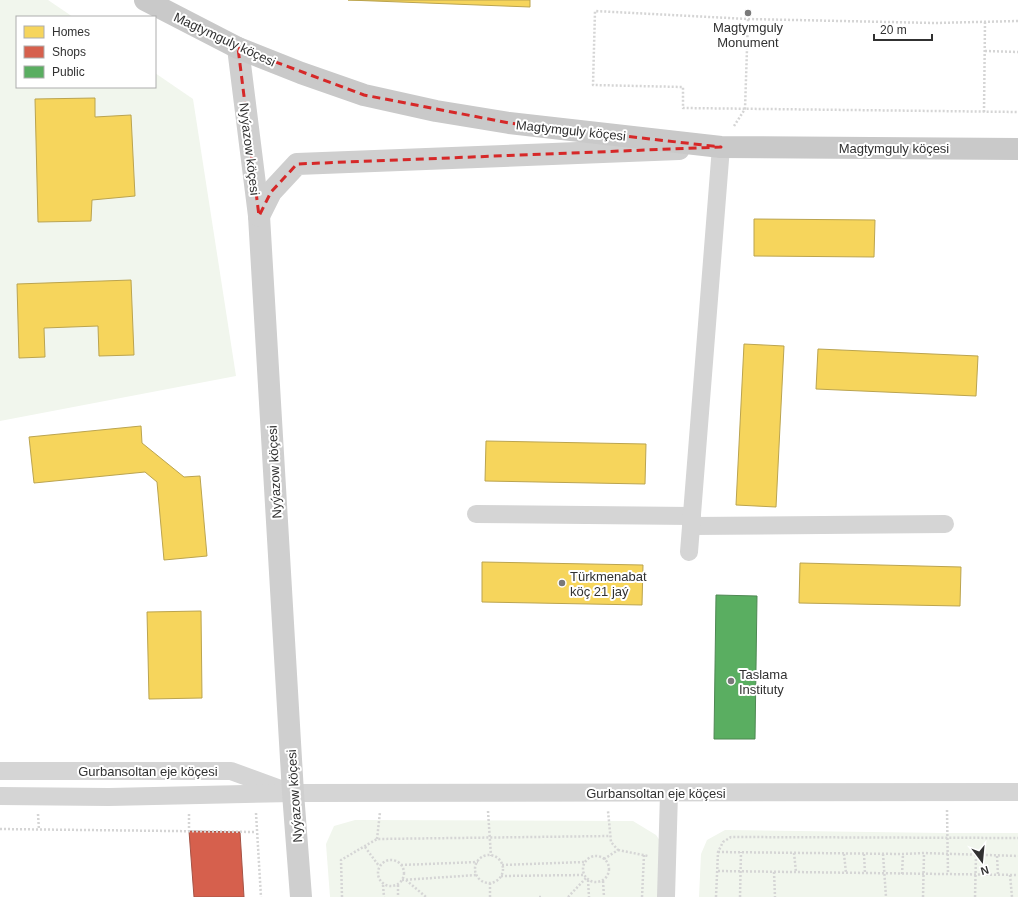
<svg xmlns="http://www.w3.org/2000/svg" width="1018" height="897" font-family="Arial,sans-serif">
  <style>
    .green { fill: #f1f6ed }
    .homes { fill: #f6d55c; stroke: #bba44f }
    .shops { fill: #d6604d; stroke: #a45245 }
    .public { fill: #5aae61; stroke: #4e8853 }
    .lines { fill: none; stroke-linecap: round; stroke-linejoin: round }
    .path { stroke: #d5d5d5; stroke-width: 2.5; stroke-dasharray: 2 2; stroke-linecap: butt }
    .street { stroke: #d5d5d5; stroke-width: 18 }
    .secondary { stroke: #cfcfcf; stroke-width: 22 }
    .primary { stroke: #c9c9c9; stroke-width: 22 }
    .marked { fill: none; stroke: #d62828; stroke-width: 3; stroke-dasharray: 8 5; stroke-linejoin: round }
    .poi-dot { fill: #797979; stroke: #fff; stroke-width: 1.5 }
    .labels { text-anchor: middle; stroke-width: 4; stroke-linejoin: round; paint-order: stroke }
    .poi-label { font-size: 13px; fill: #313131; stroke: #fff; text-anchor: start }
    .street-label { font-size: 13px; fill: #313131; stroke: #fff }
  </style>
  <rect width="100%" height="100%" fill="#fff"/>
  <!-- green -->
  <g class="green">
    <polygon points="0,0 48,0 73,17 17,17 17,87 155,87 155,73 193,99 236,376 0,421"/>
    <polygon points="355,820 633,821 656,835 667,851 663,897 330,897 326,844 334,826"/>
    <polygon points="725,830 942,833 1018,833 1018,897 699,897 701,854 707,840"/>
  </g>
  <!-- homes -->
  <g class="homes">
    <polygon points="348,0 530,0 530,7"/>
    <polygon points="95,98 95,117 131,115 135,196 92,200 91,221 38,222 35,99"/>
    <polygon points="754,219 875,220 874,257 754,256"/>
    <polygon points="131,280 134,355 99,356 98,326 44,328 45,357 19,358 17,284"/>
    <polygon points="744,344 784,346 776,507 736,505"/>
    <polygon points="818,349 978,356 976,396 816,389"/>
    <polygon points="141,426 142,443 184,477 200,476 207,556 164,560 157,482 145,472 34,483 29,437"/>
    <polygon points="486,441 646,444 645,484 485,481"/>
    <polygon points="482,562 643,565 642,605 482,602"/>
    <polygon points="800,563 961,567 960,606 799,603"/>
    <polygon points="201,611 202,698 149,699 147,612"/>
  </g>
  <!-- shops -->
  <polygon class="shops" points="189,831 240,832 244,897 194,897"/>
  <!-- public -->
  <polygon class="public" points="716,595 757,596 755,739 714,739"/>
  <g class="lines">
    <!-- path -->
    <g class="path">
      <polyline points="1018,21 935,23 748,19 595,11 593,85 683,87 683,108 1018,112"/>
      <polyline points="985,51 1018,52"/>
      <polyline points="984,112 985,22"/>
      <polyline points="734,126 745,109 748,19"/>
      <polyline points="947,810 948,874"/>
      <polyline points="488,811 491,856"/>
      <polyline points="256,813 261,897"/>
      <polyline points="38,814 39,830"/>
      <polyline points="189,814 189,831"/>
      <polyline points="0,829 256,832"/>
      <polyline points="377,839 380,812"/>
      <polyline points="365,847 379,866"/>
      <polyline points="618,850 648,856"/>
      <polyline points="718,852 903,854 924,853 1018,856"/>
      <polyline points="794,853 796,872"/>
      <polyline points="844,854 846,873"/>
      <polyline points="864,854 865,873"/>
      <polyline points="883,854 886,897"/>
      <circle cx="489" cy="869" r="14"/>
      <circle cx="596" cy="869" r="13"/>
      <polyline points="997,856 998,875"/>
      <polyline points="604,859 618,850 611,842 608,811"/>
      <circle cx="391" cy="873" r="13"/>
      <polyline points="401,865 478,862"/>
      <polyline points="502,865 584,862"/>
      <polyline points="718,871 1018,875"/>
      <polyline points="774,872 775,897"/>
      <polyline points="902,874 903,854"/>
      <polyline points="1010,875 1012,897"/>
      <polyline points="501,876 584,875"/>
      <polyline points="402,880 477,875"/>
      <polyline points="406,880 426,897"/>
      <polyline points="588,880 589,897"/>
      <polyline points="603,881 604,897"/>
      <polyline points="490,883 490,897"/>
      <polyline points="383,885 384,897"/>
      <polyline points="398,885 398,897"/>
      <polyline points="342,897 341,860 377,839 610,836"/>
      <polyline points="539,897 541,897"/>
      <polyline points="568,897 586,878"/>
      <polyline points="642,897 644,855"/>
      <polyline points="716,897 718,852 723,842 731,837 1018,838"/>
      <polyline points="740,897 741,852"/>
      <polyline points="923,897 924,854"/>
      <polyline points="975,897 976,855"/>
    </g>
    <!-- street -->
    <g class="street">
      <polyline points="476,514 692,516"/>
      <polyline points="691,526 945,524"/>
      <polyline points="689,552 721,147"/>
      <polyline points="0,771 231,771 283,790"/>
      <polyline points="0,796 109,797 293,793 1018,792"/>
      <polyline points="666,897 669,793"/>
    </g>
    <!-- secondary -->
    <g class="secondary">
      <polyline points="238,48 259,216 293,793 301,897"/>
      <polyline points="259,216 271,192 297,164 679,149"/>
    </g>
    <!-- primary -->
    <polyline class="primary" points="145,0 238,48 301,73 364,95 436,111 509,123 721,147 1018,149"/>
  </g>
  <!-- marked area -->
  <path class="marked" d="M238 48 364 95 509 123 721 147 297 164 271 192 259 216Z"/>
  <!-- markers -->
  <g class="poi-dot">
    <circle cx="748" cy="13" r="4"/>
    <circle cx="562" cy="583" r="4"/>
    <circle cx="731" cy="681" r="4"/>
  </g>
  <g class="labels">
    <!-- poi labels -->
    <g class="poi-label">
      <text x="748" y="32" text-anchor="middle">Magtymguly<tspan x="748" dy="15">Monument</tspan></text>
      <text x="570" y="581">Türkmenabat<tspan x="570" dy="15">köç 21 jaý</tspan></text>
      <text x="739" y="679">Taslama<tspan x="739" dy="15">Instituty</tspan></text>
    </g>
    <!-- street labels -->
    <g class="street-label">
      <text transform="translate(225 39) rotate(25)" y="5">Magtymguly köçesi</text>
      <text transform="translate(571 130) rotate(6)" y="5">Magtymguly köçesi</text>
      <text x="894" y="153">Magtymguly köçesi</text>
      <text transform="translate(250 149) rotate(83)" y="5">Nyýazow köçesi</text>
      <text transform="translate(274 472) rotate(-93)" y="5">Nyýazow köçesi</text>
      <text x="148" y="776">Gurbansoltan eje köçesi</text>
      <text x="656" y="798">Gurbansoltan eje köçesi</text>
      <text transform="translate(294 796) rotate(-94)" y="5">Nyýazow köçesi</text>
    </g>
  </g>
  <!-- legend -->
  <rect x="16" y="16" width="140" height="72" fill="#ffffff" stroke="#adadad"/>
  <rect x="24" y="26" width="20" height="12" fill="#f6d55c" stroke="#adadad"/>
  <text x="52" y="36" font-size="12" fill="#313131">Homes</text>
  <rect x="24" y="46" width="20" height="12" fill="#d6604d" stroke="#adadad"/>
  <text x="52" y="56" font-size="12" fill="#313131">Shops</text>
  <rect x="24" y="66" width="20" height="12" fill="#5aae61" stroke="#adadad"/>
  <text x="52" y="76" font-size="12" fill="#313131">Public</text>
  <!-- north arrow -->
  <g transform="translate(982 861) rotate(164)" stroke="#ffffff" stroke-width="3" paint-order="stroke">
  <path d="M0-3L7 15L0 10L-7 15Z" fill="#313131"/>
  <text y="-6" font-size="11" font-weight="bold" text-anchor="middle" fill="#313131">N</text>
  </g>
  <!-- scale -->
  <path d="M874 34v6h58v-6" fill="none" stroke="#313131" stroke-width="2"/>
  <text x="880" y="34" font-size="12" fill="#313131" stroke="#ffffff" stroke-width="3" paint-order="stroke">20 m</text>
</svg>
